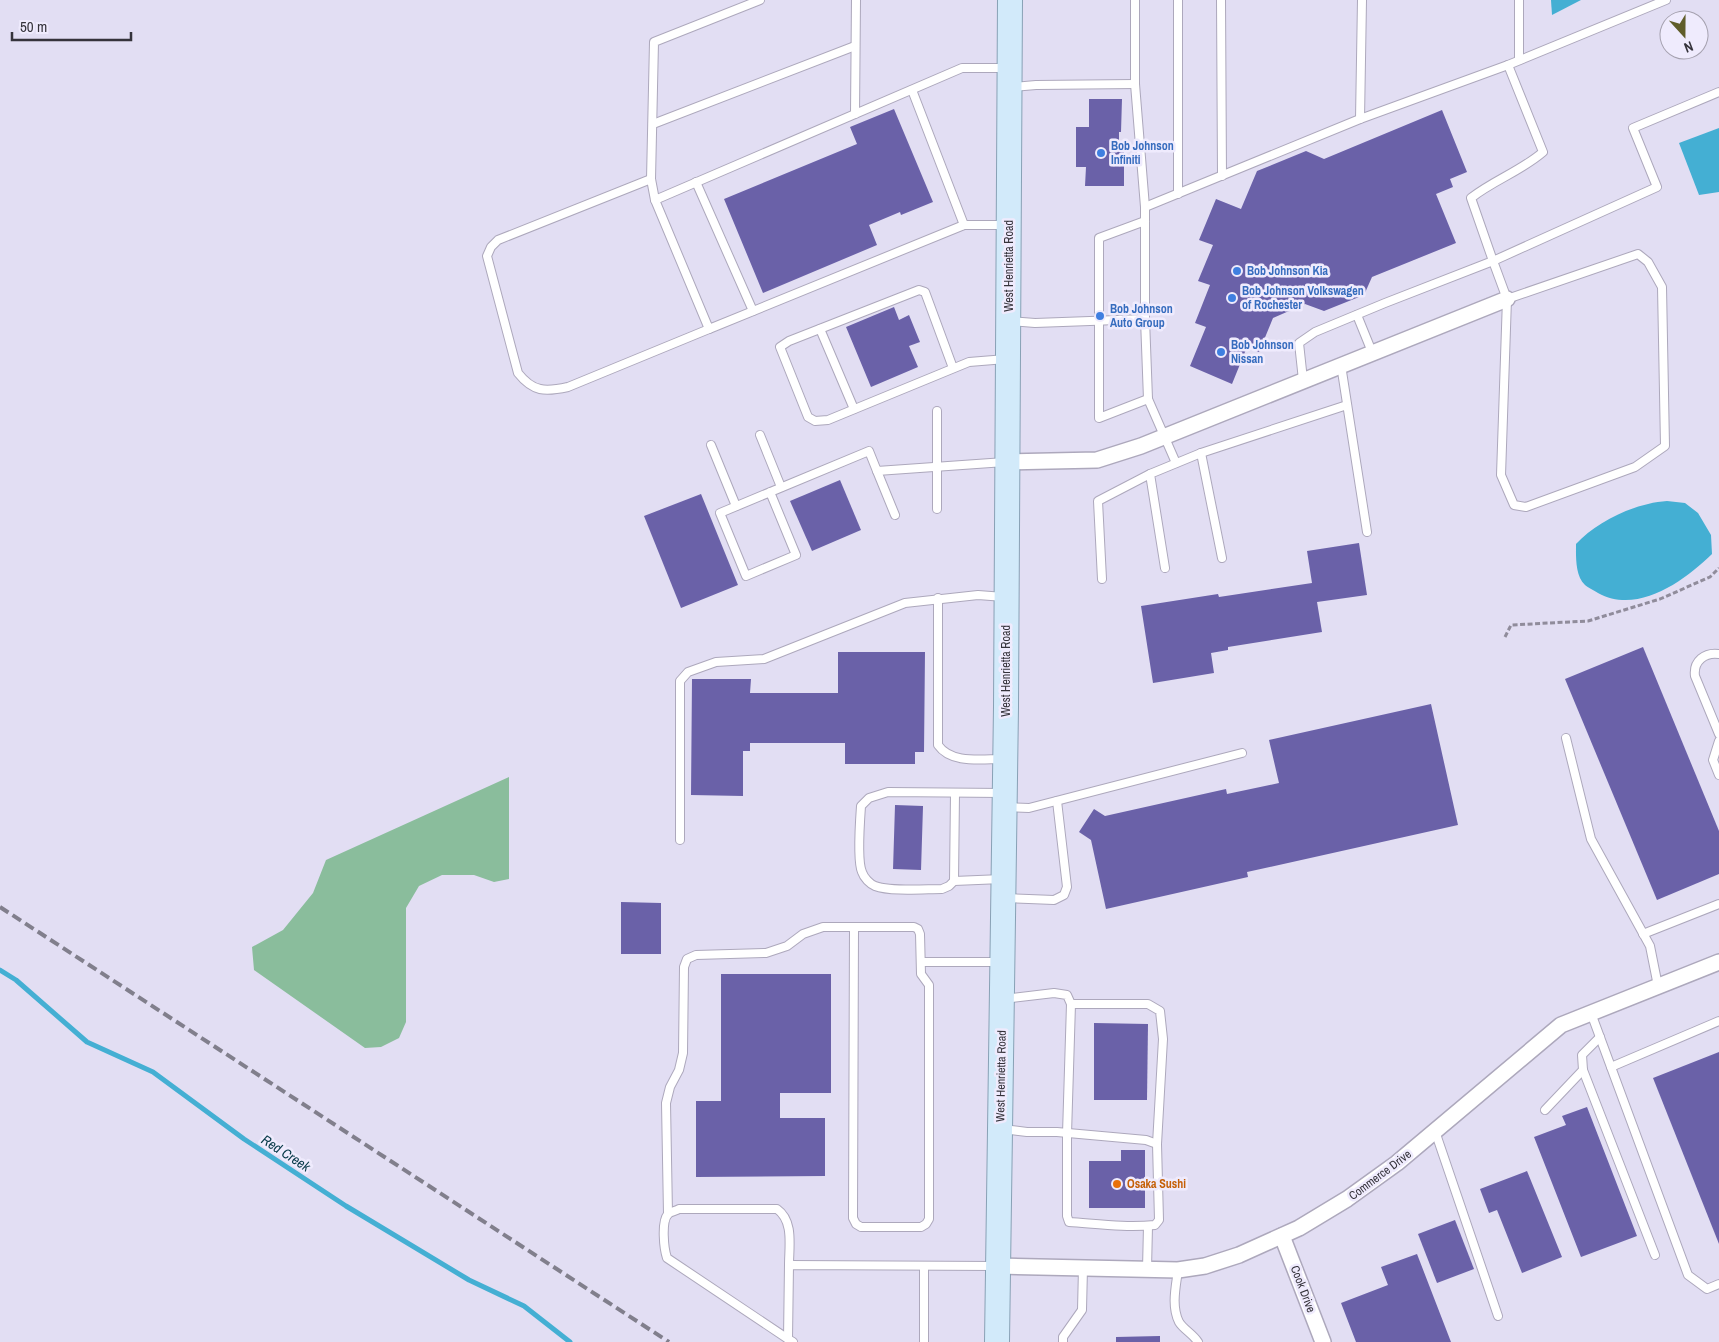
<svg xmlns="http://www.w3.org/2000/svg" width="1719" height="1342" font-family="'Archivo Narrow',sans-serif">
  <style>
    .green { fill: #8abd9c }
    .water { fill: #44afd3 }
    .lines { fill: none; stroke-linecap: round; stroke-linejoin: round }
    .stream { stroke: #44afd3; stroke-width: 5 }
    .building { fill: #6a61a8 }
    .lane-casing { stroke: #ada8bc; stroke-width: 10 }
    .street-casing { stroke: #ada8bc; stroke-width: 18 }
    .primary-casing { stroke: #88a1b5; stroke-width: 26 }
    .path { stroke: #908c9b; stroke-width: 3; stroke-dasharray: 5 2.5; stroke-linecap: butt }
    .lane { stroke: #fff; stroke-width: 8 }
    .street { stroke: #fff; stroke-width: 15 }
    .primary { stroke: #d2eafa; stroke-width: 24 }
    .rail { stroke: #817f8c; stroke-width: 4; stroke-dasharray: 10 5; stroke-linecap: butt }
    .shop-dot { fill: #3f7fe0; stroke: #efebfd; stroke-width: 2 }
    .food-dot { fill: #e8710a; stroke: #efebfd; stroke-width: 2 }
    .labels { text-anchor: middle; stroke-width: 5; stroke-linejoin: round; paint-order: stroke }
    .shop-label { font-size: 12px; font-weight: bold; fill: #366cbe; stroke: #efebfd; text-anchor: start }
    .street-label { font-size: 12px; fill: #35333b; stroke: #efebfd }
    .food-label { font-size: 12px; font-weight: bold; fill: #c56008; stroke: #efebfd; text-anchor: start }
    .water-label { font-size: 14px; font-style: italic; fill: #073948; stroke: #efebfd }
  </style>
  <rect width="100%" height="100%" fill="#e2def3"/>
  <!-- green -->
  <polygon class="green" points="509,777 509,879 494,882 474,875 442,875 419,886 406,908 406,1022 399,1038 381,1047 365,1048 254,970 252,947 283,930 313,893 326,860"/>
  <!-- water -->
  <g class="water">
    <polygon points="1551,0 1581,0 1552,15"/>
    <polygon points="1719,128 1719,192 1699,195 1679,143"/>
    <path d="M1667 501 1685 503 1698 513 1711 535 1712 554C1684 581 1638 615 1598 593 1594 590 1588 588 1585 585 1575 576 1576 556 1576 544 1597 521 1636 503 1667 501Z"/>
  </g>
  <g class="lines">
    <!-- stream -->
    <polyline class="stream" points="0,970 16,980 87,1042 153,1072 244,1139 346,1206 469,1280 524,1306 570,1342"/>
  </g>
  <!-- building -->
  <g class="building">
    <polygon points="1089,99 1122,99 1121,132 1119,132 1119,151 1124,151 1124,186 1085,186 1086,167 1076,167 1076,127 1089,127"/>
    <polygon points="894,109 933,202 901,215 900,212 869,225 877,245 763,293 724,199 857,144 850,127"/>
    <polygon points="1442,110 1467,172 1450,179 1453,187 1436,194 1456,243 1372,277 1364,295 1324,311 1305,304 1273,318 1259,352 1247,347 1232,384 1190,366 1206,327 1195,323 1210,285 1198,281 1213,245 1199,240 1216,199 1241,209 1257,171 1306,151 1324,159"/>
    <polygon points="894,307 899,320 909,315 920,342 909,346 918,367 871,387 846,327"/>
    <polygon points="840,480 861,530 812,551 790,501"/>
    <polygon points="701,494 738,585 681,608 644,516"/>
    <polygon points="1359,543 1367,595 1317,602 1322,632 1228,647 1228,650 1211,653 1214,673 1153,683 1141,606 1218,594 1219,597 1312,583 1307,551"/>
    <polygon points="1643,647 1719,831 1719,874 1657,900 1565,679"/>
    <polygon points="838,652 925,652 924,752 915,752 915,764 845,764 845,743 750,743 750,751 743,751 743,796 691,795 692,679 751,679 750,693 838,693"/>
    <polygon points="1431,704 1458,825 1247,872 1248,877 1106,909 1091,840 1079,832 1094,809 1105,816 1226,789 1227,794 1279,783 1269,740"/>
    <polygon points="895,805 923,806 921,870 893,869"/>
    <polygon points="621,902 661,903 661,954 621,954"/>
    <polygon points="721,974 831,974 831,1093 780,1093 780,1118 825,1118 825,1176 696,1177 696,1101 721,1101"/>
    <polygon points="1094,1023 1148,1024 1147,1100 1094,1100"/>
    <polygon points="1719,1052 1719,1244 1653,1078"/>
    <polygon points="1587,1107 1637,1236 1581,1257 1534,1137 1566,1125 1562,1116"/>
    <polygon points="1121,1150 1145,1150 1145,1208 1089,1208 1089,1161 1121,1161"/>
    <polygon points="1527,1171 1562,1257 1522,1273 1497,1210 1489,1213 1480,1189"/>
    <polygon points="1455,1220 1474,1269 1437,1283 1418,1234"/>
    <polygon points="1417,1254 1451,1342 1356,1342 1341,1303 1388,1285 1381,1267"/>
    <polygon points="1160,1336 1160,1342 1116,1342 1116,1337"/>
  </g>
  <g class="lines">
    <!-- lane casing -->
    <g class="lane-casing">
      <g id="lane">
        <polyline points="1135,0 1135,84 1145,207"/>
        <polyline points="1178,0 1178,194"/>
        <polyline points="1221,0 1222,176"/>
        <polyline points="1519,60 1519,0"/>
        <polyline points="1013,87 1036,85 1135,84"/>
        <polyline points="912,90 964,225"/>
        <polyline points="855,114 856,0"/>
        <polyline points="1360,119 1362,0"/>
        <polyline points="653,124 855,46"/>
        <path d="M651 179 498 240 491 247 487 256 518 373C533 392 545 392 568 387L709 329"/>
        <polyline points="696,182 753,311"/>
        <polyline points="655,200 651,179 654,42 760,0"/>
        <polyline points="1145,221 1099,238 1099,418 1148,399"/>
        <polyline points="1005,225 964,225 709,329 655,200 962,68 1008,68"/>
        <polyline points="1507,299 1638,254 1648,262 1662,287 1665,446 1635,467 1526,507 1514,505 1501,475 1507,299 1493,261 1657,187 1633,128 1719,92"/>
        <polyline points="1357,315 1372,352"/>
        <polyline points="1010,321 1035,323 1145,319"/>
        <polyline points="820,329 854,409"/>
        <polyline points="1341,365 1367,532"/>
        <polyline points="953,368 925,292 919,290 789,341 780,347 808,417 815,421 828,420 969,362 1006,359"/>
        <path d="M1303 380 1299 343 1315 332 1385 303 1493 261 1471 198C1494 180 1521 171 1543 152L1508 65"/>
        <polyline points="760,435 781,487"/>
        <polyline points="711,445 736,506"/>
        <polyline points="1201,453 1222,558"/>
        <polyline points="1176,463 1148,399 1145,319 1145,207 1360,119 1508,65 1666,0"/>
        <polyline points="877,471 895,515"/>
        <polyline points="770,492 796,555 746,576 720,513 869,451 877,471 1005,462"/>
        <polyline points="937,509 937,411"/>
        <polyline points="1165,568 1150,474 1201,453 1347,405"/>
        <polyline points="1102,579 1098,501 1150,474"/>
        <path d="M938 598V745C951 764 981 759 1002 759"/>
        <path d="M1719 654C1705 652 1693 661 1695 676L1719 734"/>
        <polyline points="1566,738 1591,839 1650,946 1658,986"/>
        <polyline points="1719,741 1713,760 1719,775"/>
        <polyline points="1006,807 1029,808 1242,753"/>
        <polyline points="680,840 680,681 688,672 716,662 764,659 905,603 978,595 1004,597"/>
        <path d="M1002 879 954 881 949 886 942 889C925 889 891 892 875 886 870 884 864 878 862 872 857 861 860 820 861 806L869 798 888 792 1003 793"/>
        <polyline points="954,881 955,793"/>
        <polyline points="1006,898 1054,900 1064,895 1067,887 1057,801"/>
        <polyline points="1643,934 1719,904"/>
        <polyline points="921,962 999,962"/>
        <path d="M1004 999 1054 993 1067 995 1071 1004 1067 1134V1216L1069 1222C1098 1224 1126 1228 1155 1225L1159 1220 1157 1144 1163 1039 1160 1011 1148 1004H1071"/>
        <polyline points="1591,1013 1688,1275 1707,1289 1719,1284"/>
        <polyline points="1611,1067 1719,1021"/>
        <polyline points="1583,1070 1655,1255"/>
        <polyline points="1545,1110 1583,1070 1582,1055 1600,1037"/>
        <polyline points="1003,1129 1027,1132 1057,1132 1146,1140 1157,1144"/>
        <polyline points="1435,1131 1498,1316"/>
        <polyline points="668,1214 666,1103 670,1087 679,1070 683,1053 684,967 687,959 696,955 766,953 787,946 803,934 823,927 914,927 918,929 920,934 921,974 929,985 929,1219 926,1224 921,1227 861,1227 856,1224 853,1218 854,927"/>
        <polyline points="924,1266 924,1342"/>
        <polyline points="1147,1269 1148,1226"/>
        <path d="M1178 1270C1176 1286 1171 1306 1179 1322 1183 1329 1193 1334 1198 1342"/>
        <path d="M788 1339 667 1258C664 1249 661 1222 668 1214 670 1212 676 1211 679 1209H777C794 1221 789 1246 789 1265"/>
        <polyline points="793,1342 788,1339 789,1265 995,1266"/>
        <polyline points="1063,1342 1063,1337 1082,1310 1083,1268"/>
      </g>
    </g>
    <!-- street casing -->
    <g class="street-casing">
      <g id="street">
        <polyline points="1007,462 1097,460 1141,446 1507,299"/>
        <polyline points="1282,1236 1323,1342"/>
        <polyline points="999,1266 1178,1270 1205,1266 1239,1255 1299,1228 1347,1199 1397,1163 1561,1025 1719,962"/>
      </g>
    </g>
    <!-- primary casing -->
    <g class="primary-casing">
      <polyline id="primary" points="997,1342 1006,707 1010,0"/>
    </g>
    <!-- path -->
    <polyline class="path" points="1505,637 1511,625 1588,621 1660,599 1710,577 1719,568"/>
    <!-- lane -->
    <use href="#lane" class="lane"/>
    <!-- street -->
    <use href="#street" class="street"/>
    <!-- primary -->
    <use href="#primary" class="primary"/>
    <!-- rail -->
    <polyline class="rail" points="0,907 669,1342"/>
  </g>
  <!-- markers -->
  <g class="shop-dot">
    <circle cx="1101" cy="153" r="5"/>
    <circle cx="1237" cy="271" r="5"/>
    <circle cx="1232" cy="298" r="5"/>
    <circle cx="1100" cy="316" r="5"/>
    <circle cx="1221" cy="352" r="5"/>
  </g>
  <circle class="food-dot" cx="1117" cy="1184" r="5"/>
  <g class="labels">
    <!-- shop labels -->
    <g class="shop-label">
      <text x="1111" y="150">Bob Johnson<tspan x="1111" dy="14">Infiniti</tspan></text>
      <text x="1247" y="275">Bob Johnson Kia</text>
      <text x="1242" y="295">Bob Johnson Volkswagen<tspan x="1242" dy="14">of Rochester</tspan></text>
      <text x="1110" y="313">Bob Johnson<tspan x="1110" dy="14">Auto Group</tspan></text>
      <text x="1231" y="349">Bob Johnson<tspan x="1231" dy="14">Nissan</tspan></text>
    </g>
    <!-- street labels -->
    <g class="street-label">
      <text transform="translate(1009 266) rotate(-90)" y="4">West Henrietta Road</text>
      <text transform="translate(1006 671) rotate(-90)" y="4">West Henrietta Road</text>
      <text transform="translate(1001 1076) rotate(-89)" y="4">West Henrietta Road</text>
      <text transform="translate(1380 1175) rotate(-37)" y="4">Commerce Drive</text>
      <text transform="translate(1303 1289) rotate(69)" y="4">Cook Drive</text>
    </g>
    <!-- food labels -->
    <g class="food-label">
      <text x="1127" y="1188">Osaka Sushi</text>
    </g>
    <!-- water labels -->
    <g class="water-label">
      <text transform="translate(286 1153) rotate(33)" y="5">Red Creek</text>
    </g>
  </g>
  <!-- north arrow -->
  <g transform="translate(1684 35) rotate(159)"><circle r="24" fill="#efebfd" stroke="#a5a1af"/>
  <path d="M0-4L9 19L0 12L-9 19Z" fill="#605d2a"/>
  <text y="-8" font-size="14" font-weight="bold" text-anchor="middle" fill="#35333b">N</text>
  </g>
  <!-- scale -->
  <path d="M12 32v8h119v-8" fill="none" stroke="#35333b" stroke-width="2.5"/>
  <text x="20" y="32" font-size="15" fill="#35333b" stroke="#efebfd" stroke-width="4" paint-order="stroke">50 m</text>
</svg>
